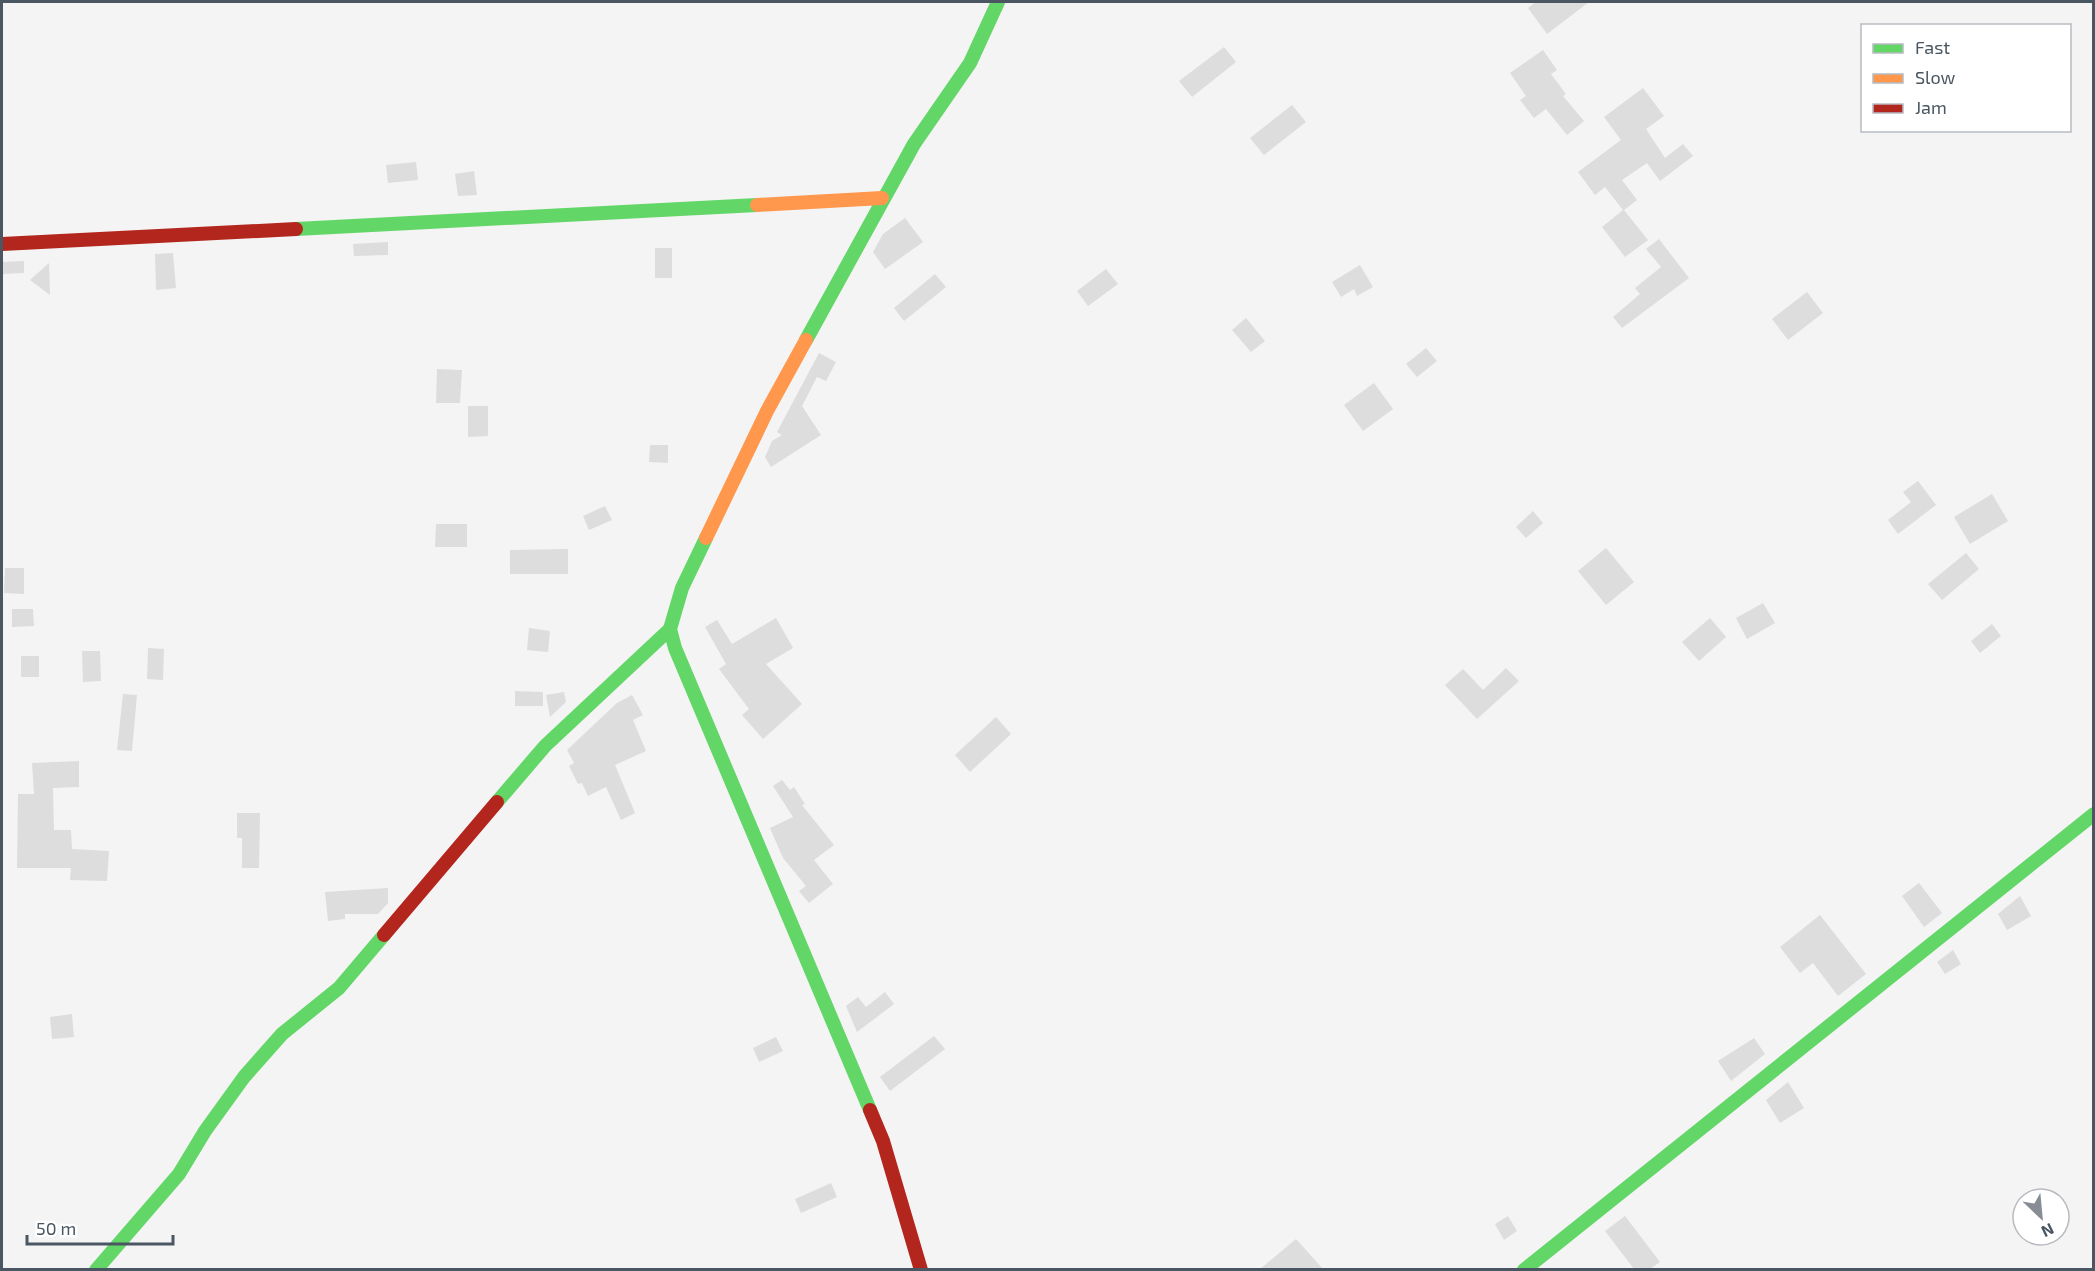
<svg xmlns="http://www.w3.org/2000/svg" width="2095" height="1271" font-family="'Exo 2',sans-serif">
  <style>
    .building { fill: #ddddde }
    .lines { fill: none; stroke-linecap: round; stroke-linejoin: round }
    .fast { stroke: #63d668; stroke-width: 14 }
    .slow { stroke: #ff974d; stroke-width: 14 }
    .jam { stroke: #b3261e; stroke-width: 14 }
  </style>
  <rect width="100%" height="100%" fill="#f4f4f4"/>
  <!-- building -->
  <g class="building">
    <polygon points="1536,2 1589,2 1547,34 1528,8"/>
    <polygon points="1224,47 1236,62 1192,97 1179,81"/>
    <polygon points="1543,50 1557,70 1551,74 1566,94 1563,96 1584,121 1567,135 1546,109 1534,118 1520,100 1526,96 1510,73"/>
    <polygon points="1643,88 1664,116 1646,129 1665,158 1683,144 1693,156 1660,181 1647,163 1622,180 1637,200 1624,210 1648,240 1625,257 1602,227 1623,210 1605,187 1595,195 1578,172 1621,140 1604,117"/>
    <polygon points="1292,105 1306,122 1264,155 1250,138"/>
    <polygon points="416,162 418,180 388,183 386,165"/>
    <polygon points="474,171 477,195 458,196 455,174"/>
    <polygon points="905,218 923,242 885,269 873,252 883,234"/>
    <polygon points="1659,239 1689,278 1622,328 1613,317 1640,294 1635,288 1661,267 1646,249"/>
    <polygon points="388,242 388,255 354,256 353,244"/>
    <rect x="655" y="248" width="17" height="30"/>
    <polygon points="173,253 176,288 156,290 155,254"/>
    <polygon points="24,261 24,273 2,274 2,262"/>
    <polygon points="49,263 50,295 30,280"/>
    <polygon points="1360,265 1373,287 1357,296 1354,289 1341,297 1332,282"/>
    <polygon points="1106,269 1118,284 1088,306 1077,291"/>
    <polygon points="935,274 946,287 904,321 894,308"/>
    <polygon points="1807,292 1823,313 1788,340 1772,319"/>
    <polygon points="1246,318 1265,341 1251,352 1232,330"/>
    <polygon points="1426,348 1437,361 1417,377 1406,364"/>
    <polygon points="819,353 836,362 826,381 817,377 802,406 821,435 771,467 765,457 772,441 782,435 777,432"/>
    <polygon points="437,369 462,370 460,403 436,403"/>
    <polygon points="1374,383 1393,409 1363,431 1344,405"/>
    <polygon points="468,406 488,406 488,436 468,437"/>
    <polygon points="650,445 668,445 668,463 649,462"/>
    <polygon points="1918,481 1936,505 1898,534 1888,520 1911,502 1903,492"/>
    <polygon points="1992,494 2008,521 1970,544 1954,517"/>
    <polygon points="605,506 612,520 589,530 583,516"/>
    <polygon points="1533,511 1543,523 1526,538 1516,527"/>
    <polygon points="436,524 467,524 467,547 435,547"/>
    <polygon points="1606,548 1634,582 1606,605 1578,571"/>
    <polygon points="568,549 568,574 510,574 510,550"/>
    <polygon points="1966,553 1979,569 1942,600 1928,584"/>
    <polygon points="5,568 24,568 24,594 4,593"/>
    <polygon points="1763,603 1775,623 1747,639 1736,618"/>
    <polygon points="12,609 33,609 34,626 12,627"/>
    <polygon points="776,618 793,648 766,664 802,704 763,739 742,715 749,709 719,669 726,664 705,627 717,620 732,644"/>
    <polygon points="1710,618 1726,637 1699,661 1682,642"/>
    <polygon points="1992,624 2001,636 1980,653 1971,641"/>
    <polygon points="529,628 550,631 548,652 527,650"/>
    <polygon points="148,648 164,649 163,680 147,679"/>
    <polygon points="82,651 100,651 101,681 83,682"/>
    <rect x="21" y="656" width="18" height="21"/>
    <polygon points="1506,668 1519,681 1477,719 1445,685 1463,669 1483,690"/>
    <polygon points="515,691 543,692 543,706 515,706"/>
    <polygon points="564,692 566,702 550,717 546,695"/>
    <polygon points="123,694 137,695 132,751 117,750"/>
    <polygon points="632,695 643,715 633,720 646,751 615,765 635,813 621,820 606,787 588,796 582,783 578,784 569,766 574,763 567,750 617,703"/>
    <polygon points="996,717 1011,734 970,772 955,755"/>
    <polygon points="79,761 79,787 53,788 54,830 71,830 72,849 109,851 107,881 70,880 71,868 17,868 18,794 34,794 32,763"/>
    <polygon points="782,780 790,790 794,787 805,804 802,805 834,845 814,860 833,884 809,903 799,891 806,886 783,858 770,828 793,817 773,786"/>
    <polygon points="237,813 260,813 259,868 242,868 242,838 237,838"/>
    <polygon points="1919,883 1942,913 1924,927 1902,896"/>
    <polygon points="388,888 388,903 378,914 345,914 345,919 328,921 325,892"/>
    <polygon points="2020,896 2031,916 2007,930 1998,914"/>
    <polygon points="1820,915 1866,974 1838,996 1813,963 1800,973 1780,947"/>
    <polygon points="1953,950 1961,964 1945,974 1937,962"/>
    <polygon points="885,992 894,1004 857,1032 846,1006 858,997 866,1007"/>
    <polygon points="72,1014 74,1037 52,1039 50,1017"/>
    <polygon points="934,1036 945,1049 890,1091 880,1077"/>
    <polygon points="776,1037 783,1051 759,1062 753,1048"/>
    <polygon points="1754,1038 1765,1054 1731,1081 1718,1061"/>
    <polygon points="1788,1082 1804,1108 1780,1123 1766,1100"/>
    <polygon points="831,1183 837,1197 801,1213 795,1199"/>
    <polygon points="1508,1216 1517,1231 1504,1240 1495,1224"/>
    <polygon points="1625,1216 1660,1262 1650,1269 1634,1269 1605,1231"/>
    <polygon points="1296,1239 1323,1269 1260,1269"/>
  </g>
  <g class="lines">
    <!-- fast -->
    <g class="fast">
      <polyline points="296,229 757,205"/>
      <polyline points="806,340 914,144 970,63 998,2"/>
      <polyline points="706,538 682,588 670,629 675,648 870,1110"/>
      <polyline points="497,802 545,746 670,629"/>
      <polyline points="96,1270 179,1174 205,1131 244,1077 282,1034 339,988 384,935"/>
      <polyline points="1524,1270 2094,814"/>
    </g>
    <!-- slow -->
    <g class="slow">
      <polyline points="757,205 882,198"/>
      <polyline points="706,538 767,411 806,340"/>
    </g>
    <!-- jam -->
    <g class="jam">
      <polyline points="2,244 296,229"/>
      <polyline points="384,935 497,802"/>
      <polyline points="870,1110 883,1141 921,1270"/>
    </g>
  </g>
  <!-- border -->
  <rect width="2095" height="1271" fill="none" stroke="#4a5661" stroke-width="6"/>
  <!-- legend -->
  <rect x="1861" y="24" width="210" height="108" fill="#ffffff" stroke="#b7bbc0" stroke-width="1.5"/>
  <rect x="1873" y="44" width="30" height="9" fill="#63d668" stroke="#b7bbc0" stroke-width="1.5"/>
  <text x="1915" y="54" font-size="18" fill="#4a5661">Fast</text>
  <rect x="1873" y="74" width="30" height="9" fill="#ff974d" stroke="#b7bbc0" stroke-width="1.5"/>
  <text x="1915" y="84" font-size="18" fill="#4a5661">Slow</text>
  <rect x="1873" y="104" width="30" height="9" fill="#b3261e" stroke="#b7bbc0" stroke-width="1.5"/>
  <text x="1915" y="114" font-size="18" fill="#4a5661">Jam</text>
  <!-- north arrow -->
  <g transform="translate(2041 1217) rotate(154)"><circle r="28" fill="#ffffff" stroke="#b7bbc0" stroke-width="1.5"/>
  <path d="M0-4.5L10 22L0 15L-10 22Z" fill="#868d94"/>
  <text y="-9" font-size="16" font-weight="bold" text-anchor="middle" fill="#4a5661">N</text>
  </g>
  <!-- scale -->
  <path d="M27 1235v9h146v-9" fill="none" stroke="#4a5661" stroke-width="3"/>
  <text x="36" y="1235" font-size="18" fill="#4a5661" stroke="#ffffff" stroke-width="4.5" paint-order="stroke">50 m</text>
</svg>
